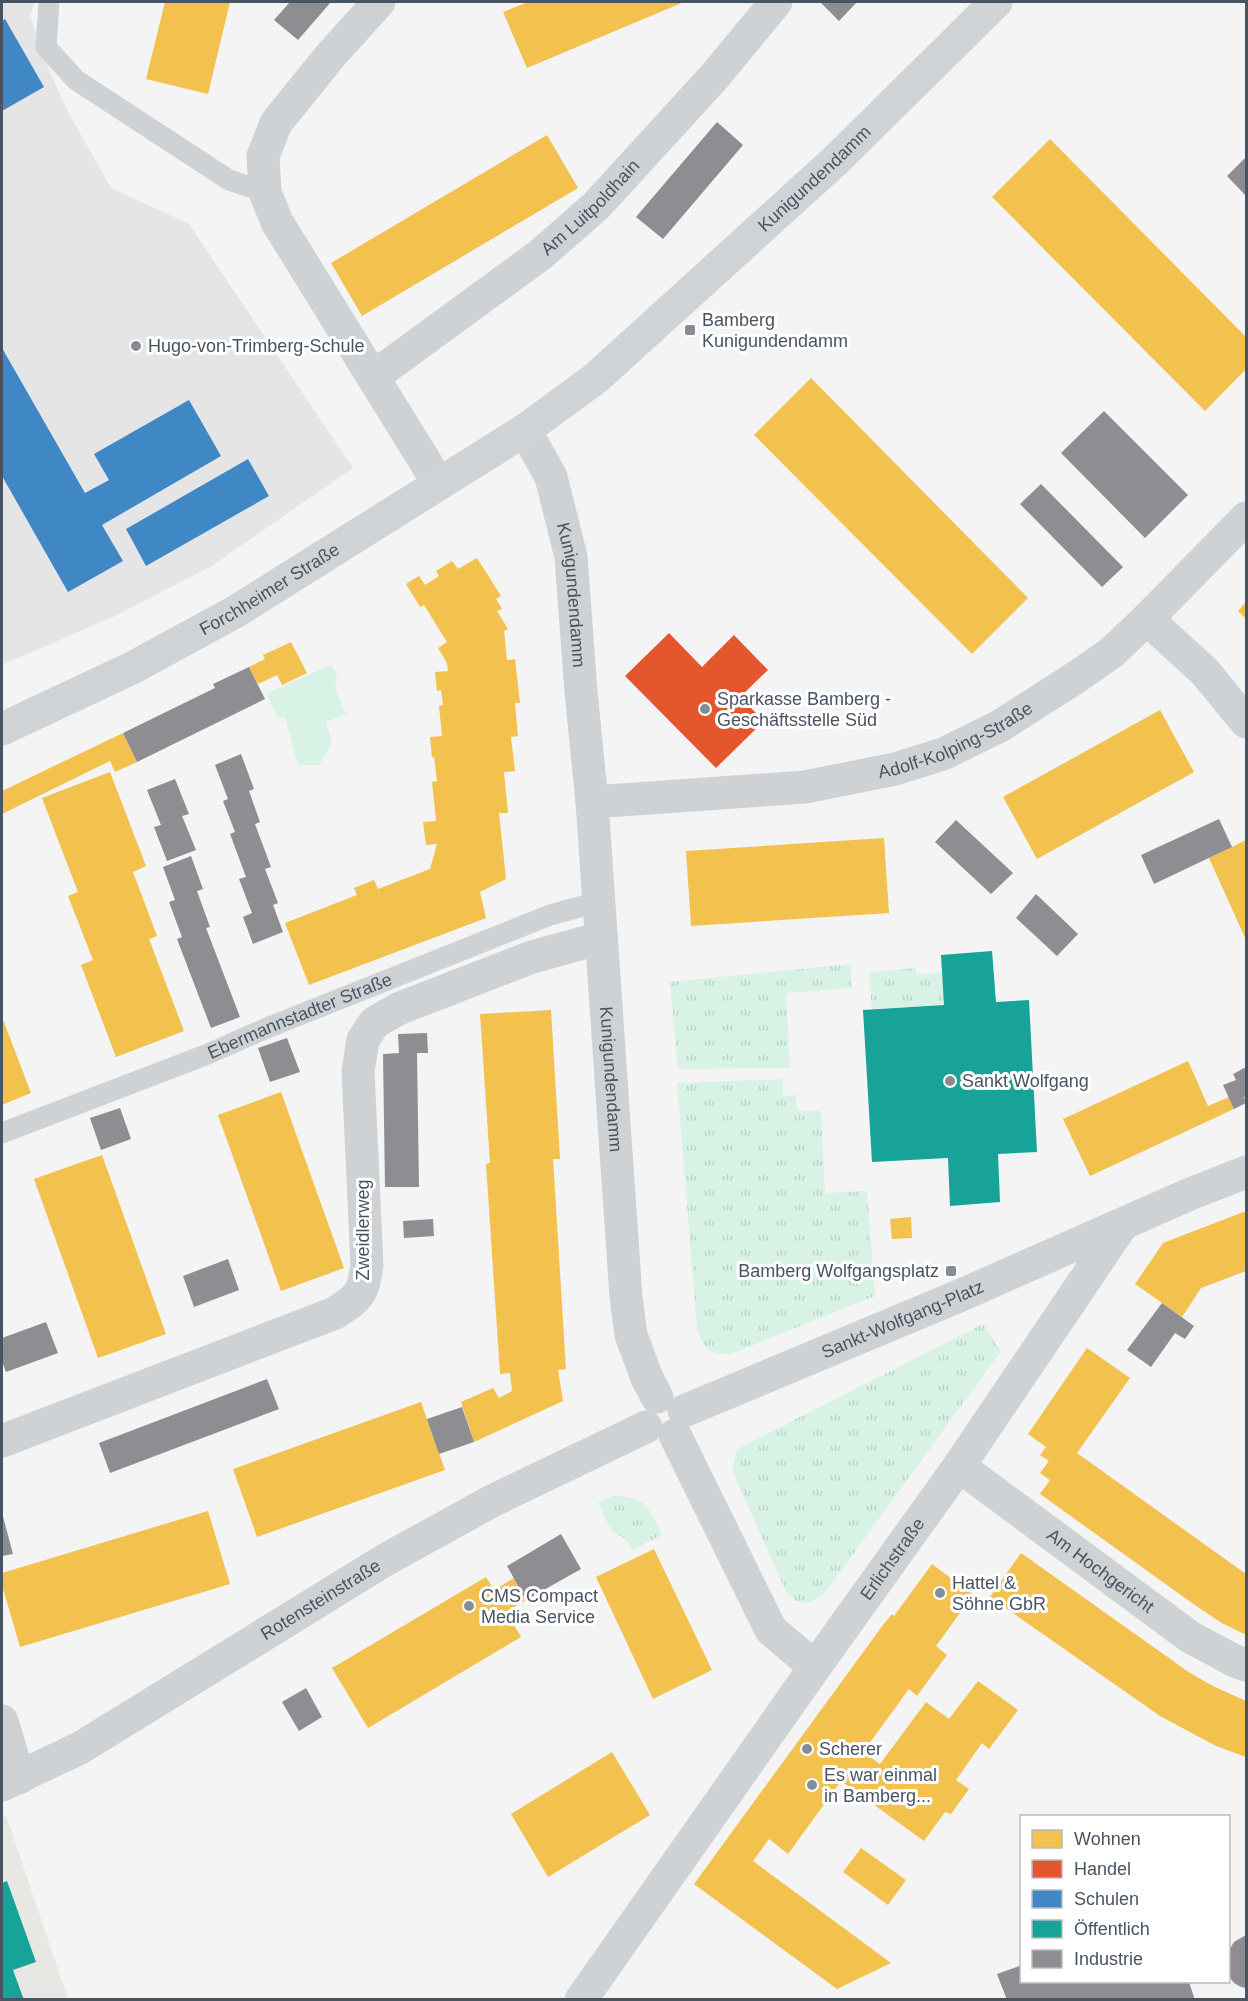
<svg xmlns="http://www.w3.org/2000/svg" width="1248" height="2001" font-family="Helvetica,sans-serif">
  <style>
    .commercial { fill: #e7e8e3 }
    .education { fill: #e5e5e6 }
    .grass { fill: url(#grass-tufts) }
    .park { fill: #d8f3e6 }
    .homes { fill: #f2c14e }
    .shops { fill: #e4572e }
    .schools { fill: #3f88c5 }
    .public { fill: #17a398 }
    .industry { fill: #8d8d92 }
    .lines { fill: none; stroke-linecap: round; stroke-linejoin: round }
    .lane { stroke: #cfd2d5; stroke-width: 21 }
    .street { stroke: #cfd2d5; stroke-width: 33 }
    .secondary { stroke: #d0d3d6; stroke-width: 33 }
    .poi-dot { fill: #858c95; stroke: #fff; stroke-width: 2 }
    .labels { text-anchor: middle; stroke-width: 6; stroke-linejoin: round; paint-order: stroke }
    .street-label { font-size: 18px; fill: #495462; stroke: #fff }
    .poi-label { font-size: 18px; fill: #495462; stroke: #fff; text-anchor: start }
  </style>
  <defs>
    <pattern id="grass-tufts" width="24" height="20" patternUnits="userSpaceOnUse" patternTransform="scale(1.5)"><rect width="24" height="20" fill="#d8f3e6"/><path d="M3 7l-1-3M5 7V3M7 7l1-3M15 17l-1-3M17 17v-4M19 17l1-3" fill="none" stroke="#bbd2c8"/></pattern>
  </defs>
  <rect width="100%" height="100%" fill="#f4f4f4"/>
  <!-- commercial -->
  <polygon class="commercial" points="6,1815 68,1999 2,1999 2,1817"/>
  <!-- education -->
  <polygon class="education" points="2,2 35,2 30,15 46,63 68,112 111,188 189,224 353,468 210,567 113,617 2,665"/>
  <!-- grass -->
  <g class="grass">
    <polygon points="851,964 852,988 786,993 790,1068 678,1069 670,982"/>
    <polygon points="916,968 917,975 942,972 944,1005 872,1009 869,972"/>
    <path d="M783 1079V1096L796 1095 797 1111H821L825 1193 867 1191 875 1296 731 1354C708 1354 703 1350 697 1328L677 1083Z"/>
    <polygon points="983,1324 1001,1351 824,1594 809,1603 795,1601 786,1592 732,1470 737,1449"/>
    <path d="M612 1496C644 1495 650 1508 662 1535L632 1550 624 1538 612 1532 598 1503Z"/>
  </g>
  <!-- park -->
  <polygon class="park" points="331,665 337,674 335,688 346,714 326,722 332,743 319,765 298,765 285,717 277,719 267,693"/>
  <!-- homes -->
  <g class="homes">
    <polygon points="165,2 230,2 208,94 146,79"/>
    <polygon points="528,2 684,2 527,68 503,12"/>
    <polygon points="547,135 578,188 362,316 331,263"/>
    <polygon points="1050,139 1246,337 1246,369 1205,411 992,197"/>
    <polygon points="811,378 1028,598 972,654 754,435"/>
    <polygon points="477,558 501,596 496,599 502,609 497,611 508,629 504,631 507,660 515,659 520,703 515,703 518,736 511,737 515,771 504,772 508,813 499,813 506,879 480,892 486,918 309,985 285,923 357,895 354,888 374,880 378,889 430,869 437,844 426,845 423,822 436,821 432,782 437,781 434,757 432,757 430,737 442,736 439,706 443,705 441,690 437,691 435,672 448,671 447,663 438,648 447,642 424,605 420,607 406,584 419,576 425,585 439,576 436,571 452,561 458,569"/>
    <polygon points="1246,602 1246,619 1238,611"/>
    <polygon points="291,642 307,673 282,685 277,675 258,684 249,667 265,659 263,655"/>
    <polygon points="1160,710 1194,772 1037,859 1003,797"/>
    <polygon points="123,733 137,762 115,772 110,761 2,814 2,791"/>
    <polygon points="110,772 146,866 133,872 157,936 149,939 184,1031 116,1057 81,965 93,960 68,896 78,892 42,798"/>
    <polygon points="884,838 889,913 691,926 686,851"/>
    <polygon points="1246,840 1246,940 1209,858"/>
    <polygon points="551,1010 560,1159 553,1159 566,1369 558,1370 563,1401 474,1442 461,1402 493,1388 499,1398 512,1391 510,1373 500,1374 486,1164 490,1163 480,1014"/>
    <polygon points="2,1017 31,1093 2,1105"/>
    <polygon points="1188,1061 1208,1106 1229,1097 1234,1109 1090,1176 1063,1119"/>
    <polygon points="281,1092 344,1268 281,1291 218,1115"/>
    <polygon points="102,1155 166,1334 98,1358 34,1179"/>
    <polygon points="1246,1211 1246,1271 1201,1288 1182,1317 1135,1284 1163,1243"/>
    <polygon points="911,1217 912,1238 892,1239 890,1219"/>
    <polygon points="1087,1348 1130,1378 1077,1453 1246,1574 1246,1635 1220,1622 1192,1603 1040,1494 1050,1480 1040,1473 1049,1461 1040,1455 1046,1447 1028,1434"/>
    <polygon points="421,1402 445,1470 257,1537 233,1469"/>
    <polygon points="208,1511 230,1584 20,1647 2,1585 2,1573"/>
    <polygon points="654,1549 712,1670 653,1699 596,1577"/>
    <polygon points="1021,1553 1190,1673 1213,1686 1246,1701 1246,1757 1216,1746 1160,1716 990,1597"/>
    <polygon points="932,1564 973,1595 936,1646 947,1655 917,1696 909,1689 863,1752 880,1764 926,1702 949,1719 978,1681 1018,1710 989,1749 982,1743 956,1780 969,1789 951,1814 945,1812 924,1841 841,1781 788,1854 769,1839 753,1861 891,1963 837,1989 694,1884 883,1625 892,1614 894,1616"/>
    <polygon points="486,1577 494,1590 514,1578 526,1600 506,1612 521,1637 368,1728 332,1668"/>
    <polygon points="612,1752 650,1815 548,1877 511,1814"/>
    <polygon points="861,1848 906,1880 888,1905 843,1872"/>
  </g>
  <!-- shops -->
  <polygon class="shops" points="669,633 702,667 734,635 768,670 740,697 764,721 716,768 625,676"/>
  <!-- schools -->
  <g class="schools">
    <polygon points="5,19 44,87 2,111 2,21"/>
    <polygon points="2,348 85,493 109,480 94,454 189,400 221,456 102,525 123,561 68,592 2,476"/>
    <polygon points="248,459 269,496 146,566 126,529"/>
  </g>
  <!-- public -->
  <g class="public">
    <polygon points="992,951 996,1002 1029,1000 1037,1152 998,1154 1000,1202 950,1206 948,1158 872,1162 863,1010 944,1005 941,955"/>
    <polygon points="7,1881 36,1962 13,1970 24,2000 2,2000 2,1883"/>
  </g>
  <!-- industry -->
  <g class="industry">
    <polygon points="290,2 331,2 298,40 274,20"/>
    <polygon points="820,2 857,2 839,21"/>
    <polygon points="717,122 743,145 663,239 636,217"/>
    <polygon points="1246,157 1246,196 1227,176"/>
    <polygon points="1104,411 1188,495 1145,538 1061,453"/>
    <polygon points="1041,484 1123,567 1102,587 1020,504"/>
    <polygon points="249,667 265,699 137,762 123,733 215,688 213,684"/>
    <polygon points="241,754 254,789 249,791 260,822 255,824 271,867 265,869 278,903 273,905 283,932 253,944 243,917 252,913 239,879 246,877 230,834 235,832 223,801 228,799 215,765"/>
    <polygon points="175,779 189,814 182,816 196,850 167,861 154,827 161,825 147,790"/>
    <polygon points="1219,819 1232,847 1154,884 1141,855"/>
    <polygon points="956,820 1013,873 991,894 935,842"/>
    <polygon points="191,856 203,889 197,891 210,927 206,928 240,1017 211,1028 177,939 182,937 169,902 175,900 163,867"/>
    <polygon points="1036,894 1078,934 1057,956 1016,918"/>
    <polygon points="427,1033 428,1053 417,1053 419,1187 385,1187 383,1054 399,1053 398,1034"/>
    <polygon points="287,1038 300,1072 270,1082 258,1048"/>
    <polygon points="1246,1067 1246,1096 1244,1097 1246,1103 1234,1109 1223,1085 1236,1080 1233,1074"/>
    <polygon points="120,1108 131,1139 101,1150 90,1118"/>
    <polygon points="433,1219 434,1236 404,1238 403,1221"/>
    <polygon points="228,1259 239,1290 194,1307 183,1276"/>
    <polygon points="1162,1303 1194,1326 1185,1339 1175,1333 1151,1367 1127,1350"/>
    <polygon points="46,1322 58,1353 6,1372 2,1361 2,1338"/>
    <polygon points="267,1379 279,1409 110,1473 99,1443"/>
    <polygon points="462,1407 474,1442 439,1454 427,1419"/>
    <polygon points="2,1513 13,1554 2,1556"/>
    <polygon points="561,1534 581,1569 526,1600 507,1566"/>
    <polygon points="306,1688 322,1717 299,1731 282,1702"/>
    <polygon points="1246,1935 1246,1988 1241,1987 1234,1983 1228,1975 1228,1952 1234,1942"/>
    <polygon points="1022,1965 1022,1982 1189,1982 1195,2000 1007,2000 997,1974"/>
  </g>
  <g class="lines">
    <!-- lane -->
    <g class="lane">
      <polyline points="49,2 46,47 76,80 229,180 265,192"/>
      <path id="s1" d="M2 1133 208 1054 267 1028 550 915 598 902"/>
    </g>
    <!-- street -->
    <g class="street">
      <polyline points="379,2 331,55 276,123 263,156 265,192 277,222 439,484"/>
      <path id="s2" d="M373 377 540 255 596 206 714 77 776 2"/>
      <path id="s3" d="M525 430 551 477 571 557 581 692 592 802 626 1297 631 1335 647 1378 657 1397"/>
      <polyline points="1147,619 1205,672 1246,722"/>
      <path id="s4" d="M592 802 805 787 895 769 943 754 1000 726 1078 676 1111 653 1147 619 1246 518"/>
      <path id="s5" d="M684 1411 959 1296 1190 1194 1246 1172"/>
      <polyline points="675,1435 771,1630 815,1667"/>
      <path d="M2 1441 335 1313C360 1297 363 1294 367 1265L358 1071 363 1040 374 1023 398 1009 532 957 601 938"/>
      <path id="s6" d="M959 1466 1190 1637 1233 1660 1246 1665"/>
      <polyline points="2,1721 19,1778"/>
      <path id="s7" d="M2 1785 80 1748 385 1560 492 1501 646 1427"/>
      <path id="s8" d="M581 2000 815 1667 959 1466 1122 1225"/>
    </g>
    <!-- secondary -->
    <path class="secondary" id="s9" d="M2 729 132 668 235 612 525 430 596 378 836 160 996 2"/>
  </g>
  <!-- markers -->
  <g class="poi-dot">
    <rect x="684" y="324" width="12" height="12" rx="3"/>
    <circle cx="136" cy="346" r="6"/>
    <circle cx="705" cy="709" r="6"/>
    <circle cx="950" cy="1081" r="6"/>
    <rect x="945" y="1265" width="12" height="12" rx="3"/>
    <circle cx="940" cy="1593" r="6"/>
    <circle cx="469" cy="1606" r="6"/>
    <circle cx="807" cy="1749" r="6"/>
    <circle cx="812" cy="1785" r="6"/>
  </g>
  <g class="labels">
    <!-- street labels -->
    <g class="street-label">
      <text dy="6" stroke="none"><textPath href="#s9" startOffset="987">Kunigundendamm</textPath></text>
      <text dy="6" stroke="none"><textPath href="#s2" startOffset="276">Am Luitpoldhain</textPath></text>
      <text dy="6" stroke="none"><textPath href="#s9" startOffset="302">Forchheimer Straße</textPath></text>
      <text dy="6" stroke="none"><textPath href="#s3" startOffset="174">Kunigundendamm</textPath></text>
      <text dy="6" stroke="none"><textPath href="#s4" startOffset="372">Adolf-Kolping-Straße</textPath></text>
      <text dy="6" stroke="none"><textPath href="#s1" startOffset="320">Ebermannstadter Straße</textPath></text>
      <text dy="6" stroke="none"><textPath href="#s3" startOffset="660">Kunigundendamm</textPath></text>
      <text transform="translate(363 1230) rotate(-90)" y="6">Zweidlerweg</text>
      <text dy="6" stroke="none"><textPath href="#s5" startOffset="237">Sankt-Wolfgang-Platz</textPath></text>
      <text dy="6" stroke="none"><textPath href="#s8" startOffset="540">Erlichstraße</textPath></text>
      <text dy="6" stroke="none"><textPath href="#s6" startOffset="176">Am Hochgericht</textPath></text>
      <text dy="6" stroke="none"><textPath href="#s7" startOffset="369">Rotensteinstraße</textPath></text>
    </g>
    <!-- poi labels -->
    <g class="poi-label">
      <text x="702" y="326">Bamberg<tspan x="702" dy="21">Kunigundendamm</tspan></text>
      <text x="148" y="352">Hugo-von-Trimberg-Schule</text>
      <text x="717" y="705">Sparkasse Bamberg -<tspan x="717" dy="21">Geschäftsstelle Süd</tspan></text>
      <text x="962" y="1087">Sankt Wolfgang</text>
      <text x="939" y="1277" text-anchor="end">Bamberg Wolfgangsplatz</text>
      <text x="952" y="1589">Hattel &amp;<tspan x="952" dy="21">Söhne GbR</tspan></text>
      <text x="481" y="1602">CMS Compact<tspan x="481" dy="21">Media Service</tspan></text>
      <text x="819" y="1755">Scherer</text>
      <text x="824" y="1781">Es war einmal<tspan x="824" dy="21">in Bamberg...</tspan></text>
    </g>
  </g>
  <!-- border -->
  <rect width="1248" height="2001" fill="none" stroke="#495462" stroke-width="6"/>
  <!-- legend -->
  <rect x="1020" y="1815" width="210" height="168" fill="#ffffff" stroke="#b6bbc0" stroke-width="1.5"/>
  <rect x="1032" y="1830" width="30" height="18" fill="#f2c14e" stroke="#b6bbc0" stroke-width="1.5"/>
  <text x="1074" y="1845" font-size="18" fill="#495462">Wohnen</text>
  <rect x="1032" y="1860" width="30" height="18" fill="#e4572e" stroke="#b6bbc0" stroke-width="1.5"/>
  <text x="1074" y="1875" font-size="18" fill="#495462">Handel</text>
  <rect x="1032" y="1890" width="30" height="18" fill="#3f88c5" stroke="#b6bbc0" stroke-width="1.5"/>
  <text x="1074" y="1905" font-size="18" fill="#495462">Schulen</text>
  <rect x="1032" y="1920" width="30" height="18" fill="#17a398" stroke="#b6bbc0" stroke-width="1.5"/>
  <text x="1074" y="1935" font-size="18" fill="#495462">Öffentlich</text>
  <rect x="1032" y="1950" width="30" height="18" fill="#8d8d92" stroke="#b6bbc0" stroke-width="1.5"/>
  <text x="1074" y="1965" font-size="18" fill="#495462">Industrie</text>
</svg>
